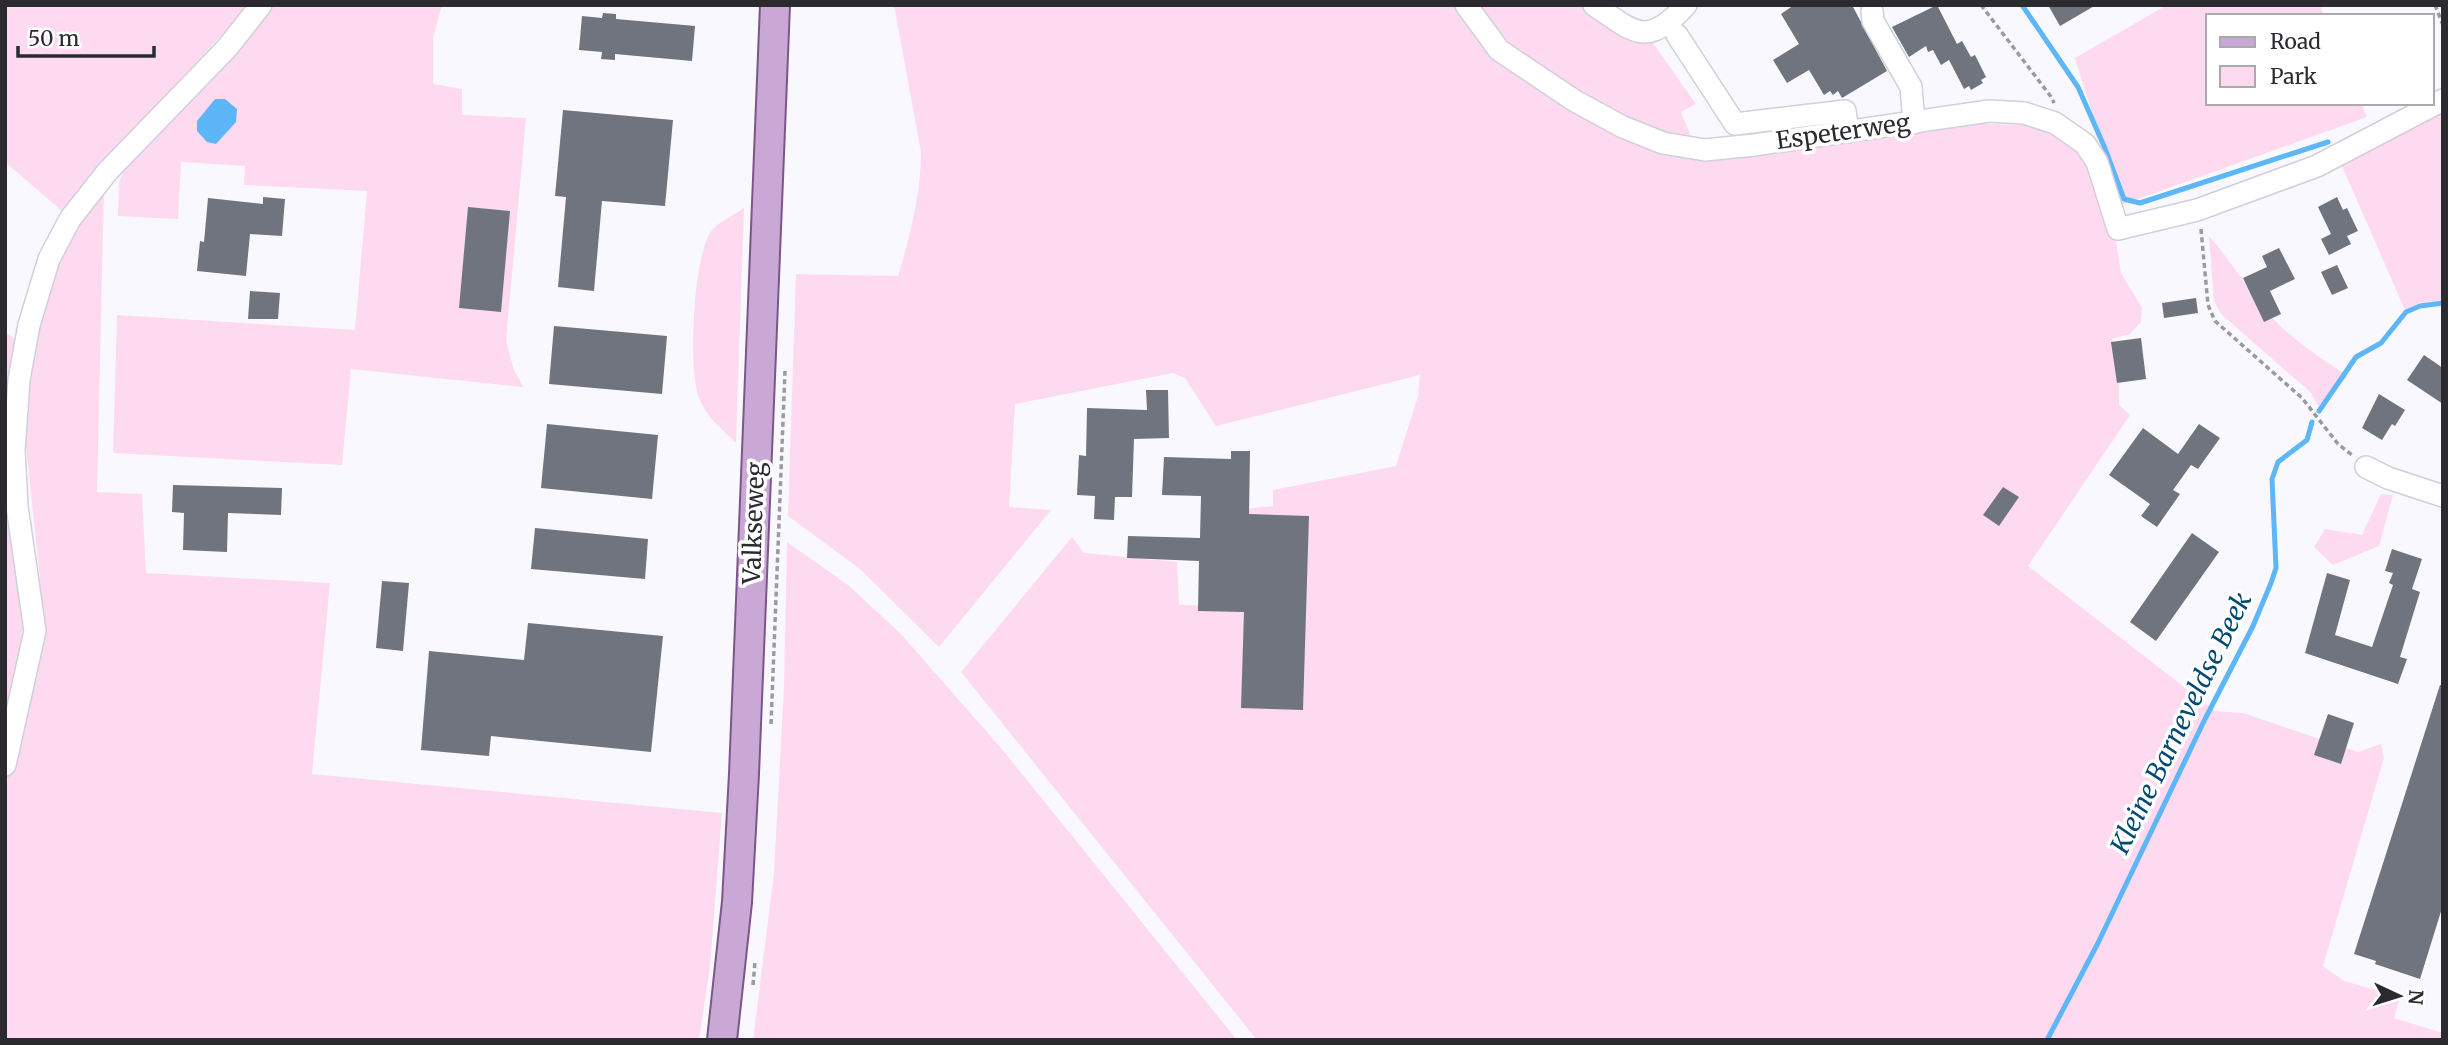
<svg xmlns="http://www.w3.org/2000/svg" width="2448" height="1045" font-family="Merriweather,serif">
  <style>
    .green { fill: #fedaf0 }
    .water { fill: #5db6f8 }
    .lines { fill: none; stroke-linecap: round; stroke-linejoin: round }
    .stream { stroke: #5db6f8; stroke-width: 5 }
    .building { fill: #70747f }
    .minor-casing { stroke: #d1cfdc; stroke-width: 24 }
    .major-casing { stroke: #7c5689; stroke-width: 32 }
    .path { stroke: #9b9aa0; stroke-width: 3.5; stroke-dasharray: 5 3.5; stroke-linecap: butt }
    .minor { stroke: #fff; stroke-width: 21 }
    .major { stroke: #caa8d6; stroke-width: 28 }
    .labels { text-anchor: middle; stroke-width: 7; stroke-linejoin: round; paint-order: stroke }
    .street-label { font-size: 24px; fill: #2b2a2f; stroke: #fff }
    .water-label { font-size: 26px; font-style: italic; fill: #004a74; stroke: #fff }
  </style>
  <rect width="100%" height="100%" fill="#f9f8fe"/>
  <!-- green -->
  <g class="green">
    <polygon points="5,5 250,5 90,176 62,211 5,162"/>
    <polygon points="271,5 442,5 433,38 433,84 462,89 462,115 526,118 506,341 514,370 523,387 351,369 342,465 113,453 117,315 355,330 367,191 244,185 245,166 181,162 178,219 118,216 119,182 126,166"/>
    <path d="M894 5H1461L1478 33 1668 149 1954 123 2023 125 2066 137 2094 176 2103 194 2116 242 2121 273 2142 308 2141 322 2130 334 2112 339 2119 379V405L2130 415 2028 566 2215 711 2243 713 2358 752 2381 744 2384 758 2323 966 2344 981 2400 997 2394 1018 2443 1033V1040H1257L961 672 1072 537 1084 553 1177 562 1179 605H1243L1245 509 1273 506V490L1396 466 1418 396 1420 375 1216 426 1185 378 1173 373 1015 404 1009 507 1051 510 939 647 860 569 788 516 796 274 898 276C910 237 921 193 921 152Z"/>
    <path d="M1479 5H1579L1627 37 1646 39 1653 43 1696 104 1681 112 1690 134 1688 138C1632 131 1537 72 1498 32 1490 24 1485 14 1479 5Z"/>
    <polygon points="2167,5 2320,5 2324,16 2208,16 2208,103 2361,103 2367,117 2121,205 2075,58"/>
    <polygon points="2443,108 2443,300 2419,303 2405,310 2342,166"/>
    <polygon points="104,187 97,492 142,494 146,573 330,583 312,774 722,813 710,966 699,1040 5,1040 5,769 35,669 43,608 26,446 28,403 35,350 47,298 74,221"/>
    <path d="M744 208 736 443C722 429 706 417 699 398 688 369 693 260 710 233 716 223 734 215 744 208Z"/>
    <path d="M2209 236C2230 260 2247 288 2268 313 2291 339 2319 357 2348 376L2320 408 2309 391 2221 314 2214 301Z"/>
    <polygon points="5,332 18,341 6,404 7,452 28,625 5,729"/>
    <polygon points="2381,494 2393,495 2379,546 2333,565 2314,547 2325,529 2362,535"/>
    <polygon points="787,542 848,585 901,634 1001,748 1237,1040 753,1040 774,873 784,687"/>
  </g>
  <!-- water -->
  <polygon class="water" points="215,99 225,99 237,109 236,122 216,144 207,142 197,131 197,121"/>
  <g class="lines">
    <!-- stream -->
    <g class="stream">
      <polyline points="2022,5 2078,87 2104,146 2124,199 2140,203 2328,142"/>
      <polyline points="2319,411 2356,357 2381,343 2406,312 2420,306 2443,303"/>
      <polyline points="2047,1040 2098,943 2205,719 2253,626 2271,583 2276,568 2272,479 2278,462 2307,440 2312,422"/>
    </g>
  </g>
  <!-- building -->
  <g class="building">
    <polygon points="1794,5 1852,5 1887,71 1842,98 1838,91 1833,95 1830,91 1824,95 1809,70 1787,83 1773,60 1799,44 1781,14"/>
    <polygon points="1937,5 1957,44 1962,41 1971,57 1975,55 1986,77 1981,80 1983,83 1971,90 1969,86 1964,89 1949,60 1941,65 1933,50 1928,52 1926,46 1909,57 1892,27"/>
    <polygon points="2048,5 2096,5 2060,26"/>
    <polygon points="603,13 616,14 616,19 695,26 692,61 615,54 615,60 601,59 602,52 579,50 582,16 602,18"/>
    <polygon points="563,110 673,120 665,206 602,201 594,291 558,287 566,197 555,196"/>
    <polygon points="263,197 285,199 282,236 250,234 246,276 197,271 200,241 204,242 208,198 263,204"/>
    <polygon points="2337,197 2343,210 2347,208 2358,231 2347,236 2351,244 2329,255 2321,239 2331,234 2318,207"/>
    <polygon points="468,207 510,211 501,312 459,308"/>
    <polygon points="2279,248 2295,279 2270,291 2281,314 2264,322 2243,278 2267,267 2262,256"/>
    <polygon points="2337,265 2348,288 2332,295 2321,272"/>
    <polygon points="250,291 280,293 278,319 248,319"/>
    <polygon points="2196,298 2198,313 2164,318 2162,303"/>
    <polygon points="554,326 667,336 662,394 549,384"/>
    <polygon points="2141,338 2146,379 2117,383 2111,342"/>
    <polygon points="2424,355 2443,368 2443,404 2407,380"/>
    <polygon points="1146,390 1168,390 1169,438 1134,439 1132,497 1115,497 1114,520 1094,519 1095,496 1077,495 1079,455 1086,456 1087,408 1147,410"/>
    <polygon points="2379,394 2405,410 2395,426 2392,424 2382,440 2362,428"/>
    <polygon points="547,424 658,435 652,499 541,488"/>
    <polygon points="2199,424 2220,438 2198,469 2191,465 2173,490 2180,494 2157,527 2141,516 2150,504 2109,475 2143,428 2178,454"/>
    <polygon points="1231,451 1250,451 1249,514 1309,516 1303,710 1241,708 1244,612 1198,611 1199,561 1127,558 1128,536 1200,538 1201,496 1162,495 1164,457 1231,459"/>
    <polygon points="173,485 282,488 281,515 228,513 227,552 183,550 184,513 172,512"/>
    <polygon points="2003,487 2019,497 1999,526 1983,515"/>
    <polygon points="535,528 648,539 645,579 531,569"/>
    <polygon points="2192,533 2219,552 2156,641 2130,622"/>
    <polygon points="2392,549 2422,559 2412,589 2420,592 2400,657 2407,659 2398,684 2305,653 2327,573 2350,580 2335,635 2372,647 2393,585 2389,583 2393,573 2385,571"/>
    <polygon points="382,581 409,583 403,651 376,648"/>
    <polygon points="528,623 663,636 651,752 491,736 489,756 421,750 429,651 524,660"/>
    <polygon points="2440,685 2443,685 2443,905 2420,979 2375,964 2376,961 2354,954"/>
    <polygon points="2328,714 2354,723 2341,764 2314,755"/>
  </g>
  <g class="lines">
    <!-- minor casing -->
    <g class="minor-casing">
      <g id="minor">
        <polyline points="1466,5 1499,50 1575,101 1623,127 1663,143 1705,150 1754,145 1989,111 2024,113 2055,123 2085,144 2097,162 2118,229 2197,210 2317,166 2443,100"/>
        <path d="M1594 5C1635 33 1647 48 1686 5"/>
        <polyline points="1872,11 1873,21 1911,87 1914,123"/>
        <polyline points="1677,35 1735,124 1845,111 1848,132"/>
        <polyline points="2366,467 2388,478 2443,496"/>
        <polyline points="5,765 35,631 17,506 14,450 19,380 29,325 49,259 70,219 107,172 227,48 261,5"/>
      </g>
    </g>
    <!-- major casing -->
    <g class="major-casing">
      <polyline id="major" points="722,1040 737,902 744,774 775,5"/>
    </g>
    <!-- path -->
    <g class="path">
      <polyline points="1981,5 2052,98 2054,103"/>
      <polyline points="2435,5 2443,25"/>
      <polyline points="2201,229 2208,305 2215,321 2302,398 2338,444 2352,455"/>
      <polyline points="771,724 785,371"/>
      <polyline points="753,985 755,962"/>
    </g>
    <!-- minor -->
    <use href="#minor" class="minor"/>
    <!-- major -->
    <use href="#major" class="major"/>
  </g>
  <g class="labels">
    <!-- street labels -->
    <g class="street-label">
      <text transform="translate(1843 132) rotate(-8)" y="8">Espeterweg</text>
      <text transform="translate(754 523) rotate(-88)" y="8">Valkseweg</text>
    </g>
    <!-- water labels -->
    <g class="water-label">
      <text transform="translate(2181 723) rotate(-64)" y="9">Kleine Barneveldse Beek</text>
    </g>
  </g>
  <!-- border -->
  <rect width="2448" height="1045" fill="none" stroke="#2b2a2f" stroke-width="14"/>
  <!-- legend -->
  <rect x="2206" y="14" width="228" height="91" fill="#ffffff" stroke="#aaaaac" stroke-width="2"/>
  <rect x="2220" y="37" width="35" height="10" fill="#caa8d6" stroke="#aaaaac" stroke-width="2"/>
  <text x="2270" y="49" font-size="21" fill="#2b2a2f">Road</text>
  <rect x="2220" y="66" width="35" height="21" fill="#fedaf0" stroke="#aaaaac" stroke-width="2"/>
  <text x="2270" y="84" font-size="21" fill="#2b2a2f">Park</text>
  <!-- north arrow -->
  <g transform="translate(2399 996) rotate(94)" stroke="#ffffff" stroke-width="5" paint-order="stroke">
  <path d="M0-5L12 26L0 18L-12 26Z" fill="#2b2a2f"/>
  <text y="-10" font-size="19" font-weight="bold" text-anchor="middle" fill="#2b2a2f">N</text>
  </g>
  <!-- scale -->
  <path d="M18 46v10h136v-10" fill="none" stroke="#2b2a2f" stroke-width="3.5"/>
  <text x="28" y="46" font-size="21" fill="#2b2a2f" stroke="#ffffff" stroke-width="5" paint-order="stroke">50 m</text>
</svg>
